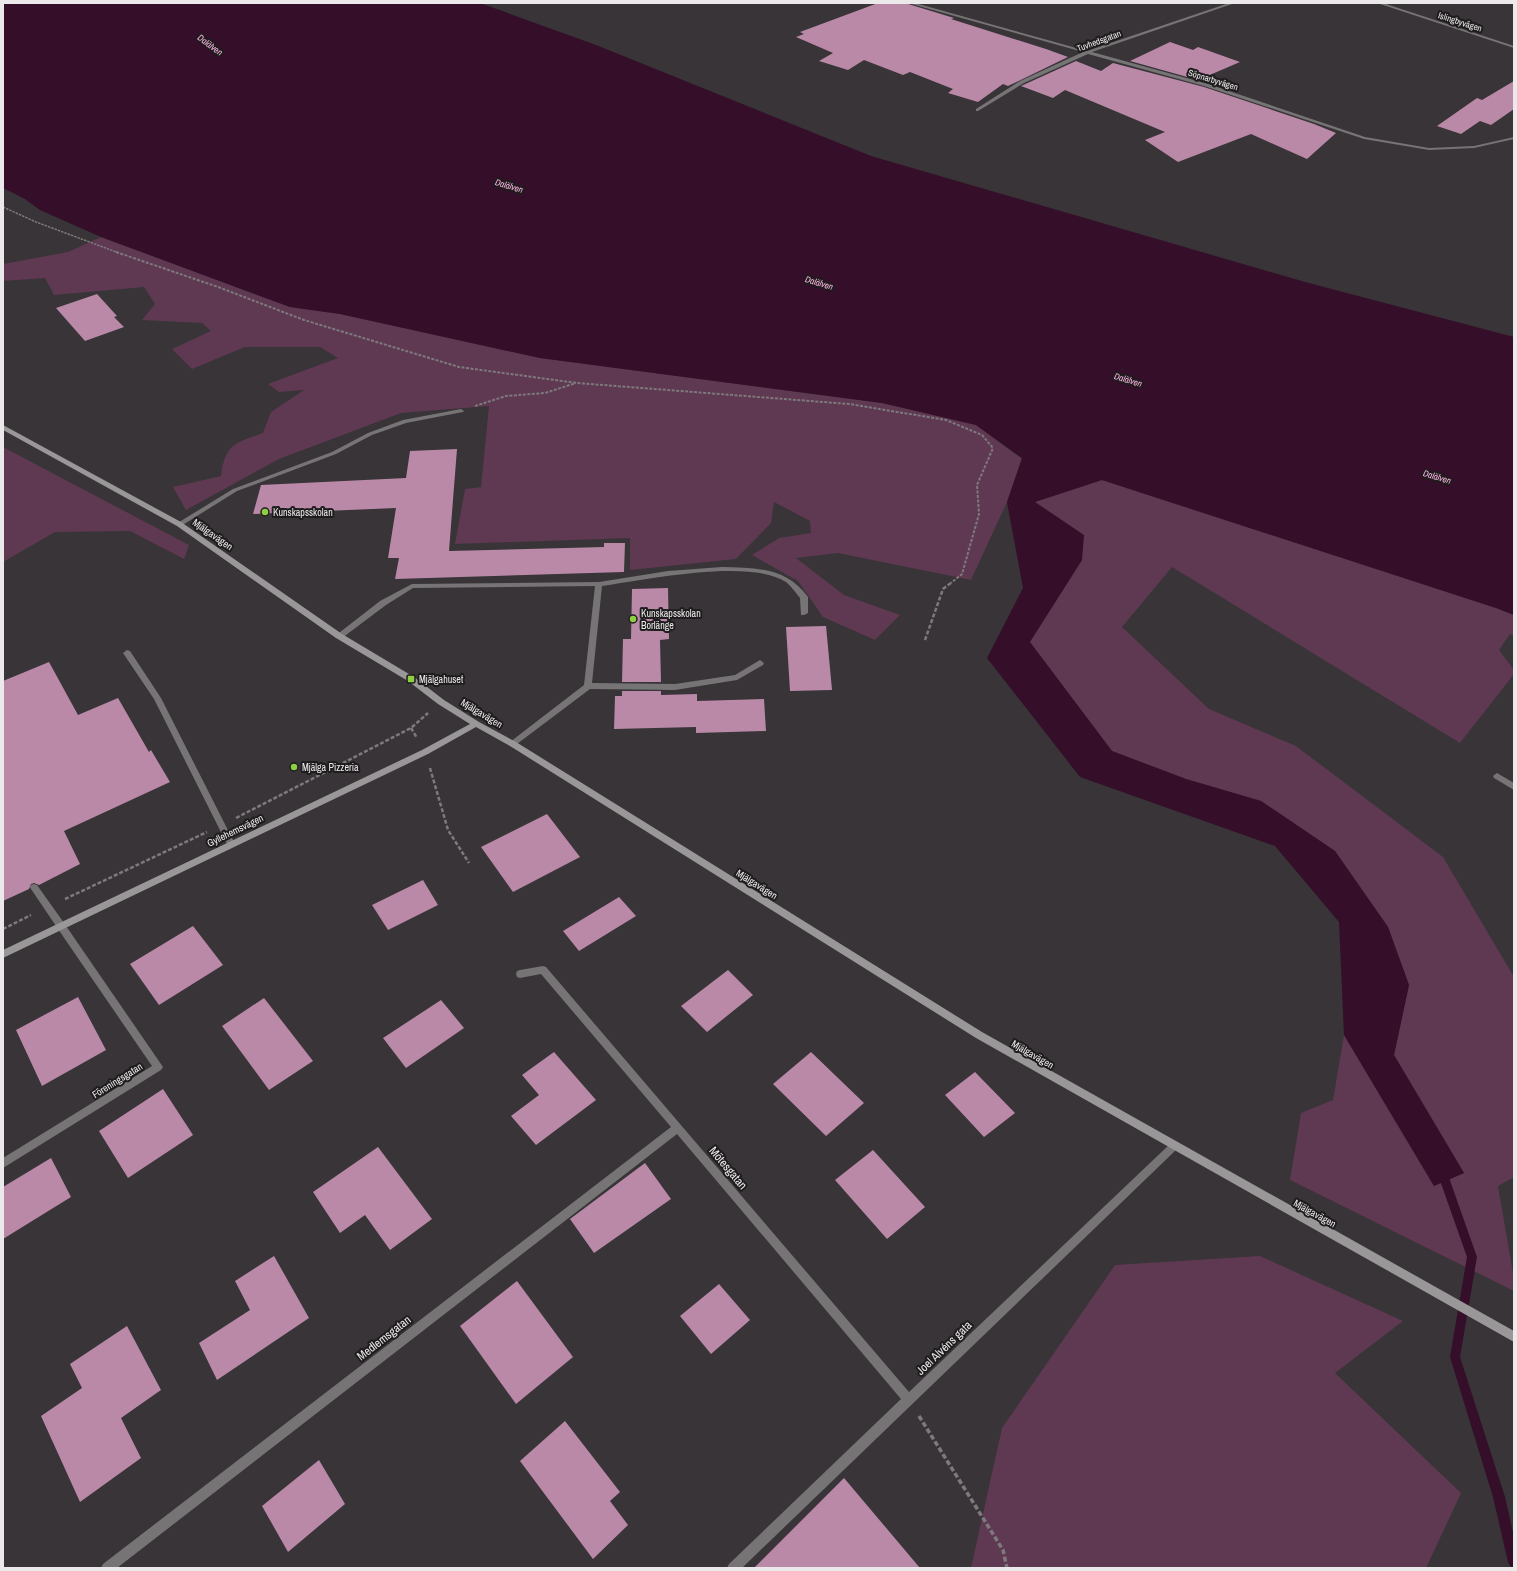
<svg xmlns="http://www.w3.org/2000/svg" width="1517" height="1571" font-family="'Archivo Narrow',sans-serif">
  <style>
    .green { fill: #5f3952 }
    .water { fill: #350e29 }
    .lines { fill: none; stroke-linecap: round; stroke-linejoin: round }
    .stream { fill: #350e29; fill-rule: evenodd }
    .building { fill: #ba89a8 }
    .path-far3 { stroke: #7d797c; stroke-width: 1.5; stroke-dasharray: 2.5 1; stroke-linecap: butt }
    .path-far2 { stroke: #7d797c; stroke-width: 2; stroke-dasharray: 3 1.5; stroke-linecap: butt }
    .path-far1 { stroke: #7d797c; stroke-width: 2.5; stroke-dasharray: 4 2; stroke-linecap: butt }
    .path { stroke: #7d797c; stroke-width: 3.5; stroke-dasharray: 5 2.5; stroke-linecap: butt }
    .lane { fill: #767475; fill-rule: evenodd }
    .street { fill: #767475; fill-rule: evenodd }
    .secondary { fill: #9a9799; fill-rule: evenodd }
    .poi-dot { fill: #8ece43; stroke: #1e1c1d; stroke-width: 1.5 }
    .labels { text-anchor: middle; stroke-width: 4; stroke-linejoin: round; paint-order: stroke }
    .far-street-label { font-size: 9px; fill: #ebe9ea; stroke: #1e1c1d }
    .far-water-label { font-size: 9px; font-style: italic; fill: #feb5e3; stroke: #1e1c1d }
    .poi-label { font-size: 10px; fill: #ebe9ea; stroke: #1e1c1d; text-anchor: start }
    .street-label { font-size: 10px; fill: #ebe9ea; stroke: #1e1c1d }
    .near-street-label { font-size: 12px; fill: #ebe9ea; stroke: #1e1c1d }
  </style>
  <rect width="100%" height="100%" fill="#383437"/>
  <!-- green -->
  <g class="green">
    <path d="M101 237 290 307 340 314 540 358 882 403 976 425 1022 459 1007 502 971 580 838 553 796 558 844 595 900 615 875 640 823 617 798 581 752 555 779 538 811 533 810 521 774 502 771 523 736 559 630 570V538L455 544 465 489 481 487 489 406 401 413 279 459 186 510 173 487 221 476C225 444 235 443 263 433L271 412 304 390 279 392 268 384 338 358 320 347H245L192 369 172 349 211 331 202 323 142 320 155 304 144 287 54 295 45 278 3 281V264L68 252Z"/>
    <polygon points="3,447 189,545 184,559 130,531 55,532 3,562"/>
    <polygon points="1102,480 1496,608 1514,615 1514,636 1510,634 1499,650 1514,670 1514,674 1460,743 1172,567 1122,627 1209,709 1296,746 1443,857 1514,977 1514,1177 1498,1186 1514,1279 1514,1291 1290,1180 1301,1113 1333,1100 1344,1035 1434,1186 1464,1173 1394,1055 1409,985 1388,927 1335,851 1261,801 1186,779 1112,751 1029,642 1082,560 1034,502"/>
    <polygon points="1260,1256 1403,1321 1335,1373 1461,1493 1426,1568 971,1568 1002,1428 1115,1265"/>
  </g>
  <!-- water -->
  <polygon class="water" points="3,3 480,3 596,45 871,156 1305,282 1514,337 1514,615 1496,608 1102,480 1035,502 1084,535 1082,560 1030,642 1112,751 1186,779 1261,801 1335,851 1388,927 1409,985 1394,1055 1464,1173 1434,1186 1344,1035 1339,922 1275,846 1080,777 987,658 1023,588 1007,502 1022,458 976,425 882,403 540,358 340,314 290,307 101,237 40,210 25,199 3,188"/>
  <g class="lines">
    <!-- stream -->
    <polygon class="stream" points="1442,1167 1446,1169 1447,1172 1477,1257 1460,1357 1505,1497 1514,1537 1514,1568 1510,1566 1508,1562 1493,1497 1450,1357 1467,1257 1437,1172 1438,1169"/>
  </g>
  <!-- building -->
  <g class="building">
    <polygon points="878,3 905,3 954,18 951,19 1046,49 1068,57 1008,86 1003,84 978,102 948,93 953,89 910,72 903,75 864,60 848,70 819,61 833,53 796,37 804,34 800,32"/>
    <polygon points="1170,42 1193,50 1198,47 1240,62 1198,80 1130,61"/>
    <polygon points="1076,61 1101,71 1113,63 1204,87 1314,124 1336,133 1307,159 1251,134 1178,162 1145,140 1165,132 1065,90 1053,98 1021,86"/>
    <polygon points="1514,81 1514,109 1491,125 1480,121 1461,134 1437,126 1477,98 1482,100"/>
    <polygon points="97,294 117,316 114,317 124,327 85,341 56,308"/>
    <polygon points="457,449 449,551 604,547 604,543 625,543 624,572 395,579 399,558 388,558 396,508 253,514 261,485 406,478 410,451"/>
    <polygon points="668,588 669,639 660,640 661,682 622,682 623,639 631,639 632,589"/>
    <polygon points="826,626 832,690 790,691 786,627"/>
    <polygon points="49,662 78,715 118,698 149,752 151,750 170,782 64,831 80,864 39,885 34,883 31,884 29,889 3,901 3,681"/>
    <polygon points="622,691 661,691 661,695 697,694 697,701 764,699 766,731 696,733 696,727 614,729 615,696 622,696"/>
    <polygon points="547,814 580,857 513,892 481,847"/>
    <polygon points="423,880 438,905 388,930 372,905"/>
    <polygon points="619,897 636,916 579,951 563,931"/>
    <polygon points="193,926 223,965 159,1005 130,964"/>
    <polygon points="728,970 753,995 707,1032 681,1006"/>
    <polygon points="78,997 106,1050 42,1086 16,1030"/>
    <polygon points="264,998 313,1061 269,1090 222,1026"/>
    <polygon points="441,1000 464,1028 406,1068 383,1038"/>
    <polygon points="554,1052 596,1100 536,1145 511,1116 539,1095 522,1075"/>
    <polygon points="811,1052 864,1103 826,1136 773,1084"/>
    <polygon points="975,1072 1015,1113 984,1137 945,1095"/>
    <polygon points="163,1089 193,1135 128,1178 99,1131"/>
    <polygon points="378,1147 432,1219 390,1250 365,1215 340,1233 313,1192"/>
    <polygon points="873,1150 925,1207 887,1239 835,1180"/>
    <polygon points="51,1158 71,1197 3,1239 3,1187"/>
    <polygon points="645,1163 671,1199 594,1253 570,1219"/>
    <polygon points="274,1256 309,1318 217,1380 199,1343 250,1310 235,1281"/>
    <polygon points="517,1281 573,1357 516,1404 460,1326"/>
    <polygon points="719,1284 750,1320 711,1354 680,1316"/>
    <polygon points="127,1326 161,1390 121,1418 141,1458 80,1502 41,1416 82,1388 70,1364"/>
    <polygon points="565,1421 620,1492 610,1501 628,1525 593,1559 520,1461"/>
    <polygon points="319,1460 345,1504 288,1552 262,1506"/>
    <polygon points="844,1478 920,1568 754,1568"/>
  </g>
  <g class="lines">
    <!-- path-far3 -->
    <polyline class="path-far3" points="3,207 36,222 119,253"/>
    <!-- path-far2 -->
    <g class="path-far2">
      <polyline points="116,252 218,287 304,320 459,367 577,383 849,404 946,420 982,435 993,448 977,485 979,514 962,574 951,583"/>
      <polyline points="475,406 506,396 545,393 576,383"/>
    </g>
    <!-- path-far1 -->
    <g class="path-far1">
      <polyline points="925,640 943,589 952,582"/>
      <polyline points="411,728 417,738"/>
      <polyline points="430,768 448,830 469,863"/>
      <polyline points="236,818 411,728 428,713"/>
      <polyline points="65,899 207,832"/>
      <polyline points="3,929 31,915"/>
    </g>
    <!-- path -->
    <polyline class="path" points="919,1416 1003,1550 1007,1568"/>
    <!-- lane -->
    <g class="lane">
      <polygon points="461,409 464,411 463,412 406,423 372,435 336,454 237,491 181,526 179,526 176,524 233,489 332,452 368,433 403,420"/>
      <path d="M722 567C756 568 786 567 808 597V613L804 615H801L800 598C796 593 791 586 786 582 749 558 645 580 602 586L592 683 675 684 735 675 760 660 764 663 763 665 737 680 675 690 590 689 513 747 510 746 509 744 510 742 584 685 595 586 413 588 386 605 342 638H336L335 636 380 601 412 584 599 582 668 571Z"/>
      <polygon points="127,650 130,651 161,698 235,844 234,846 228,846 154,699 123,653"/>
      <polygon points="34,884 37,885 64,923 65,926 64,929 61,930 58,929 31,889 30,887 31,885"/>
    </g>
    <!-- street -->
    <g class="street">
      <polygon points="908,3 915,3 1087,51 1229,3 1235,3 1092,52 1208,84 1365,137 1429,148 1474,146 1514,137 1514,139 1474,148 1429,150 1364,139 1204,86 1088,54 1024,83 978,111 976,111 976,109 1020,81 1083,52"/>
      <polygon points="1377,3 1383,3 1514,46 1514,48"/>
      <polygon points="1497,773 1514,783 1514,790 1494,778 1493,776"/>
      <polygon points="61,922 64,923 163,1067 161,1070 3,1168 3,1158 152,1066 58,929 57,926 58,923"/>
      <polygon points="543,966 546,967 909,1392 1170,1144 1173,1142 1176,1144 1178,1147 1176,1150 742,1568 727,1568 729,1564 901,1399 677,1134 117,1568 101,1568 103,1564 671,1127 541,974 520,978 517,977 516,974 517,971 520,970"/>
    </g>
    <!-- secondary -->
    <polygon class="secondary" points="3,425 181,522 342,634 414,677 444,700 479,722 516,742 982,1032 1514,1331 1514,1342 976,1038 510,746 476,727 428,754 3,958 3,950 422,750 470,724 438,704 408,681 336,638 177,526 3,430"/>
  </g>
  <!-- markers -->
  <g class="poi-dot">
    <circle cx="265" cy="512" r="4"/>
    <circle cx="633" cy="619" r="4"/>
    <rect x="407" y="675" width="8" height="8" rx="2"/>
    <circle cx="294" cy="767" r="4"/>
  </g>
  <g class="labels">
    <!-- far-street labels -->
    <g class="far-street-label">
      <text transform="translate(1460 22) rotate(18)" y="3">Islingbyvägen</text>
      <text transform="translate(1099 41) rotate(-20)" y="3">Tuvhedsgatan</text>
      <text transform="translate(1213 80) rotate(17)" y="3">Söpnarbyvägen</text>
    </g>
    <!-- far-water labels -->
    <g class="far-water-label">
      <text transform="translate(210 45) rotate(37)" y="3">Dalälven</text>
      <text transform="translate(509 186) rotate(17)" y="3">Dalälven</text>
      <text transform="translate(819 283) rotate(17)" y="3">Dalälven</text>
      <text transform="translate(1128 380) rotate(17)" y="3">Dalälven</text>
      <text transform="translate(1437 477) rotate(17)" y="3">Dalälven</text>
    </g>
    <!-- poi labels -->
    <g class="poi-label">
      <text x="273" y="516">Kunskapsskolan</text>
      <text x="641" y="617">Kunskapsskolan<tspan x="641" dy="12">Borlänge</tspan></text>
      <text x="419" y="683">Mjälgahuset</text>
      <text x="302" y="771">Mjälga Pizzeria</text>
    </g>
    <!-- street labels -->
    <g class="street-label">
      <text transform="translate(213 534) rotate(35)" y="4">Mjälgavägen</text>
      <text transform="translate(482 713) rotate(31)" y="4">Mjälgavägen</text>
      <text transform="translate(235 830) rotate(-26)" y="4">Gyllehemsvägen</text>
      <text transform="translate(757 884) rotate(32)" y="4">Mjälgavägen</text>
      <text transform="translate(1033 1054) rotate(30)" y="4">Mjälgavägen</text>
      <text transform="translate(117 1080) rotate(-32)" y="4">Föreningsgatan</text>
      <text transform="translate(1315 1213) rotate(29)" y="4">Mjälgavägen</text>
    </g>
    <!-- near-street labels -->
    <g class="near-street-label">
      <text transform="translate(728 1168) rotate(50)" y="4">Mötesgatan</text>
      <text transform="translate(384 1338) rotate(-38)" y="4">Medlemsgatan</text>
      <text transform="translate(944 1348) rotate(-44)" y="4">Joel Alvéns gata</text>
    </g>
  </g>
  <!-- border -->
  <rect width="1517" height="1571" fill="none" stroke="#ebe9ea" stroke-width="8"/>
</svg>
